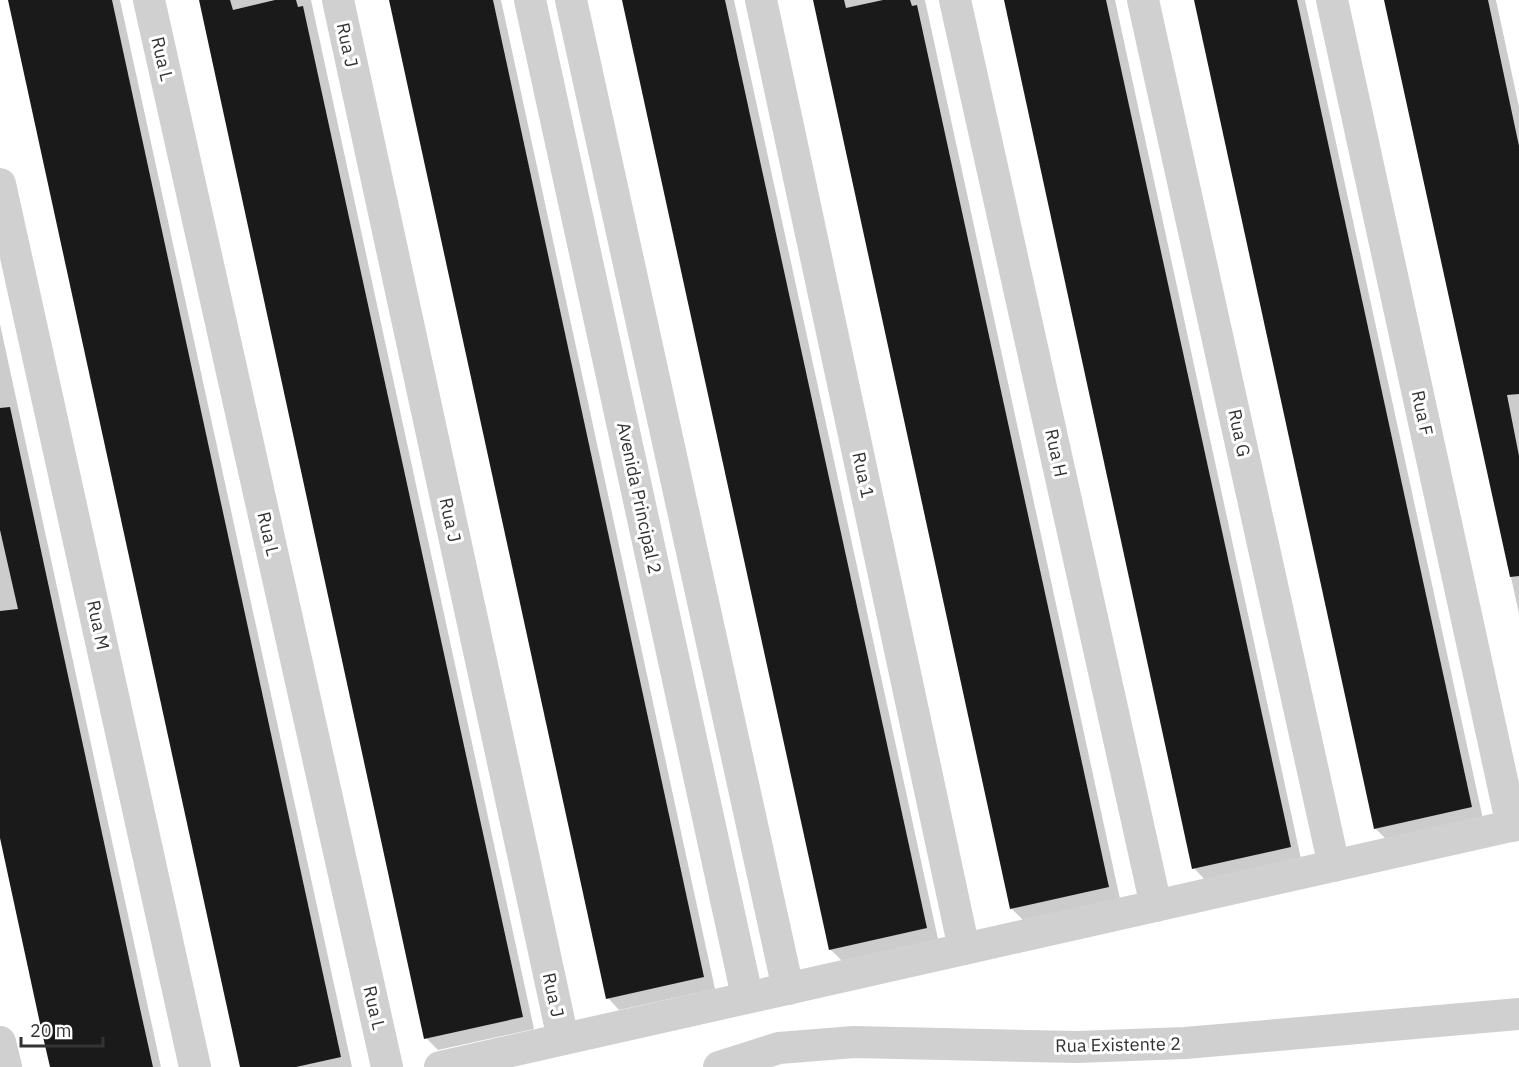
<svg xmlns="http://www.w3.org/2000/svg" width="1519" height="1067" font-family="'IBM Plex Sans',sans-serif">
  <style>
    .shadow { fill: #0003 }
    .building { fill: #1a1a1a }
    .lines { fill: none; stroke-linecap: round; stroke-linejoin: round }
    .minor { stroke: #d0d0d0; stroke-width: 32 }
    .labels { text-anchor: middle; stroke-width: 6; stroke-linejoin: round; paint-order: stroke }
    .street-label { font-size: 18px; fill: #333; stroke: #fff }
  </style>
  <rect width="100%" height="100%" fill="#fff"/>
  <!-- shadow -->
  <g class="shadow">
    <polygon points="10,0 120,0 352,1067 242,1067"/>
    <polygon points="200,0 311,0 534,1029 438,1050 426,1038"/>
    <polygon points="391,0 501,0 715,989 619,1010 608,998"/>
    <polygon points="624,0 734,0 938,939 842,961 830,949"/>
    <polygon points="815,0 925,0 1120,899 1023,920 1012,909"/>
    <polygon points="1005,0 1115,0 1301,859 1205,880 1194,868"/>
    <polygon points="1195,0 1305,0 1483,819 1387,840 1375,828"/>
    <polygon points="1386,0 1496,0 1519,107 1519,614"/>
    <polygon points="0,324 161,1067 51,1067 0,831"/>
  </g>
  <!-- building -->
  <g class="building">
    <polygon points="8,0 112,0 341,1057 296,1067 240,1067"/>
    <polygon points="199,0 230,0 233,10 275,0 296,0 298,7 303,6 523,1017 424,1039"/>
    <polygon points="389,0 493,0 704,977 606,999"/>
    <polygon points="622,0 725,0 927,928 829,950"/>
    <polygon points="813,0 844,0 846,8 883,0 910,0 912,6 917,5 1109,887 1010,909"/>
    <polygon points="1004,0 1106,0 1291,847 1192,869"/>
    <polygon points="1194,0 1297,0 1472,807 1374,829"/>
    <polygon points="1384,0 1488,0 1519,146 1519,394 1507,395 1519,456 1519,576 1510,577"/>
    <polygon points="10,407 135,986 153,1067 50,1067 41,1028 0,838 0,611 18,609 0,530 0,408"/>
  </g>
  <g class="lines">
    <!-- minor -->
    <g class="minor">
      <polyline points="149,0 387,1067"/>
      <polyline points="338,0 563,1039"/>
      <polyline points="530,0 747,996"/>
      <polyline points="571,0 788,989"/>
      <polyline points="761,0 964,949"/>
      <polyline points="955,0 1156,906"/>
      <polyline points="1143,0 1334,866"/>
      <polyline points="1332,0 1512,826"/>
      <polyline points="0,184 195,1067"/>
      <polyline points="0,1042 6,1067"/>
      <polyline points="440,1067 1519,824"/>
      <polyline points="719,1067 779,1048 854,1042 1077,1047 1185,1043 1519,1014"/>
    </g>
  </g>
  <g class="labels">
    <!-- street labels -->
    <g class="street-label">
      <text transform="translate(347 45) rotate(78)" y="6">Rua J</text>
      <text transform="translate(162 59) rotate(77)" y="6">Rua L</text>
      <text transform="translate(1422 413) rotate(78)" y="6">Rua F</text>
      <text transform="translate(1239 433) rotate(78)" y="6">Rua G</text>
      <text transform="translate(1056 453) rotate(78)" y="6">Rua H</text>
      <text transform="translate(863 475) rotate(78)" y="6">Rua 1</text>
      <text transform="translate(639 498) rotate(78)" y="6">Avenida Principal 2</text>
      <text transform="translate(450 520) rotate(78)" y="6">Rua J</text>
      <text transform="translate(268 534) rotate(77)" y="6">Rua L</text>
      <text transform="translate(98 625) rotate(78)" y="6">Rua M</text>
      <text transform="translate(553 995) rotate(78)" y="6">Rua J</text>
      <text transform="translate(374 1008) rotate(77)" y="6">Rua L</text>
      <text transform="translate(1118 1045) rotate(-1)" y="6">Rua Existente 2</text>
    </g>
  </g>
  <!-- scale -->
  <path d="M21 1037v9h82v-9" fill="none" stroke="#333333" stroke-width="3"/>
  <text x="30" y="1037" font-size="18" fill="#333333" stroke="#ffffff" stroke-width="4.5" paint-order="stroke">20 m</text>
</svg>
